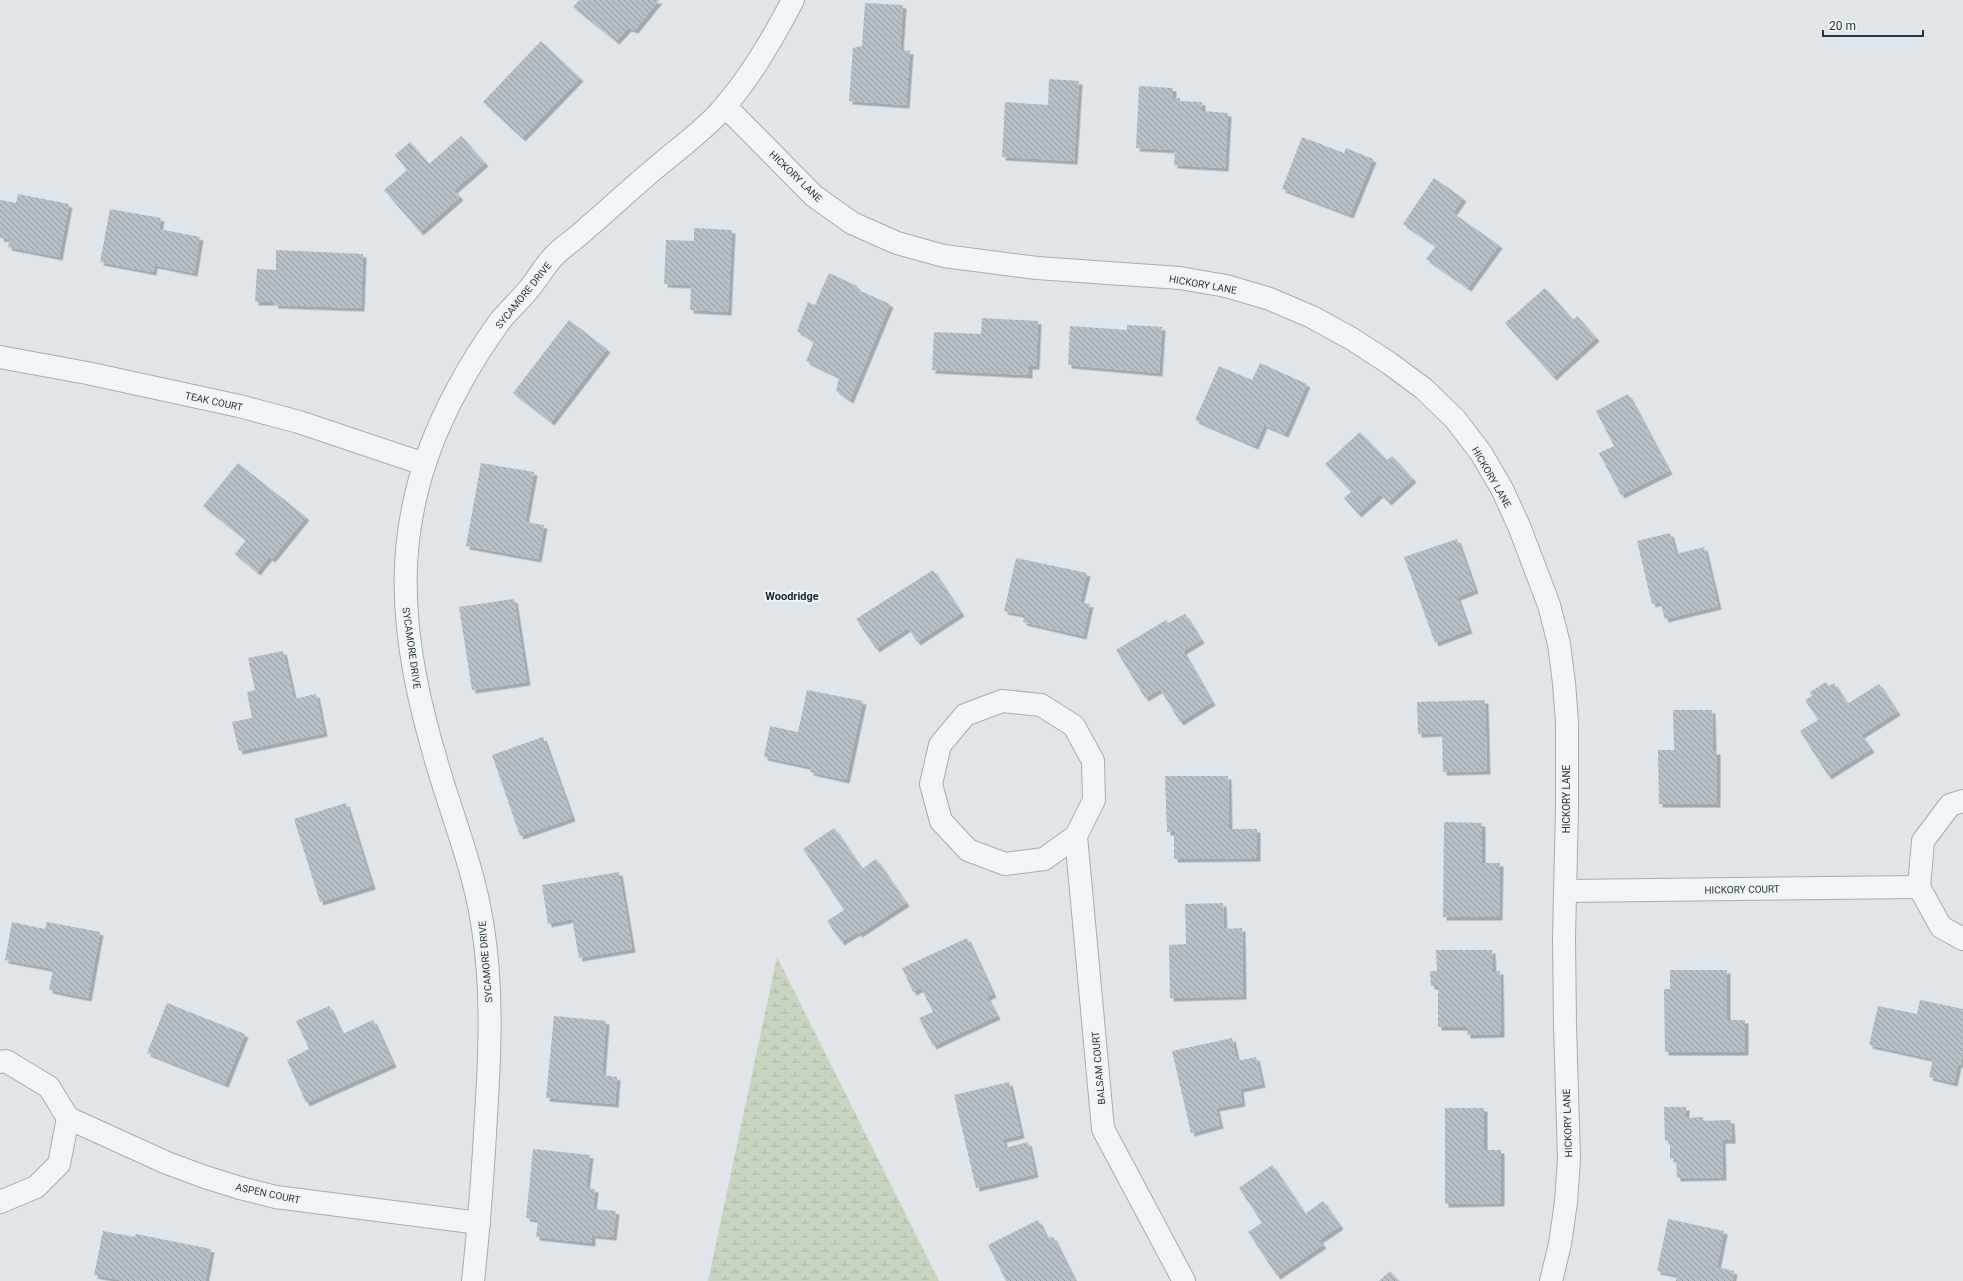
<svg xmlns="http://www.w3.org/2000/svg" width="1963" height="1281" font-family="Roboto,sans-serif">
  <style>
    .wetland { fill: url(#wetland-marsh) }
    .building { fill: url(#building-back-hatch); filter: url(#shadow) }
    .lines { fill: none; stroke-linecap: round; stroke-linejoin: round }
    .minor-casing { stroke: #a5adb3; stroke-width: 24 }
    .minor { stroke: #f2f5f7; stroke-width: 22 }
    .labels { text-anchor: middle; stroke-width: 4; stroke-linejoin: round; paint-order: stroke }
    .street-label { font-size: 10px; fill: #283641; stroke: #eff4f7 }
    .neighbourhood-label { font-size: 11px; font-weight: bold; fill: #1a2732; stroke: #eff4f7 }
  </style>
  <defs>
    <pattern id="wetland-marsh" width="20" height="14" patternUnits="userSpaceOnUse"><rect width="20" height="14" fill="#c9d4c0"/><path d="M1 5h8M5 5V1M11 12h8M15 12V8" fill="none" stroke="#adb7a6"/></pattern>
    <pattern id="building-back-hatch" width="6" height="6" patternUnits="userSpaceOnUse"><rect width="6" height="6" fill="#b7c0c6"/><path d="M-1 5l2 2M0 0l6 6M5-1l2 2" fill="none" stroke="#959da2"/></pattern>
    <filter id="shadow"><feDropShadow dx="3.5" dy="3.5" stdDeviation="0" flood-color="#0004"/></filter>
  </defs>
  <rect width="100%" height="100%" fill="#e0e5e9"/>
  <!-- wetland -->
  <polygon class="wetland" points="777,957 939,1281 708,1281"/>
  <!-- building -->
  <g class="building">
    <polygon points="579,0 659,0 635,30 628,28 616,41 573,7"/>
    <polygon points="865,3 903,5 900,50 910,51 906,105 849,101 853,48 862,46"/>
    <polygon points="541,41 580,78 522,138 483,102"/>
    <polygon points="1049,79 1079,81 1074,161 1002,157 1005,102 1048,105"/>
    <polygon points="1139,86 1173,88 1173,98 1180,98 1180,101 1202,102 1202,111 1228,113 1225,168 1174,165 1175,150 1136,148"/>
    <polygon points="461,136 485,163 454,190 460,197 420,232 384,190 407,170 395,155 410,142 429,164"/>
    <polygon points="1302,137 1344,153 1346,148 1373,159 1350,215 1282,189"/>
    <polygon points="1434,178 1463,198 1453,213 1499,245 1468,288 1426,259 1436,246 1403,224"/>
    <polygon points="18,194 69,204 59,257 8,247 10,239 0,238 0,200 16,203"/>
    <polygon points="110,209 161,218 159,229 200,237 194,273 154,265 153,272 100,262"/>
    <polygon points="694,228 732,230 728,312 690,310 691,285 664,284 666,240 694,241"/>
    <polygon points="276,250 363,254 361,308 275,305 274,302 255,302 257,269 276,270"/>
    <polygon points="829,273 857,286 856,289 890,304 850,400 836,391 839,377 806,361 814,341 797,331 808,302 815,305"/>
    <polygon points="1545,288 1573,320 1577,316 1596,338 1553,377 1505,323"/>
    <polygon points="982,318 1038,321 1036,366 1029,366 1029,375 932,370 934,332 981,334"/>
    <polygon points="569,320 607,349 551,422 513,393"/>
    <polygon points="1127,325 1162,327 1159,373 1068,365 1070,326 1127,330"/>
    <polygon points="1260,363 1307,384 1285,434 1264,425 1255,446 1195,420 1219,366 1252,380"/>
    <polygon points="1628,394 1669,471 1621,495 1599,453 1614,446 1596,411"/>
    <polygon points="1360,432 1387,460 1392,456 1413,479 1388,502 1380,494 1358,514 1344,498 1351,492 1325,464"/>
    <polygon points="238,463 306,517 272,559 269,557 257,572 235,554 246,540 203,506"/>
    <polygon points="481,463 534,472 525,522 544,525 538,559 466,546"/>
    <polygon points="1670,533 1676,554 1704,547 1718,606 1665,619 1660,602 1652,604 1637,541"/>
    <polygon points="1457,539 1475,590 1457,597 1469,630 1435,643 1404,557"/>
    <polygon points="1016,558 1087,573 1080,602 1090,604 1083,636 1023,622 1025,615 1004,611"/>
    <polygon points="933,570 961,613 917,642 908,628 876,649 856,619"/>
    <polygon points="514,599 527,682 472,690 459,607"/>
    <polygon points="1185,614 1201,640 1183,651 1212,702 1180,722 1160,689 1145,698 1116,650 1166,620 1168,623"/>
    <polygon points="283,651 294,699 316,694 324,733 239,751 232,722 252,718 247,692 255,690 248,658"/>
    <polygon points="1826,682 1829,686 1834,683 1847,704 1879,684 1897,712 1861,735 1871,749 1828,776 1800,731 1818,720 1805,700 1812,696 1810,692"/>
    <polygon points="807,690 863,701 846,780 810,772 811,767 764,757 770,726 798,732"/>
    <polygon points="1485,700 1487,771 1443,772 1442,733 1418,734 1417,702"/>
    <polygon points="1673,710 1712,710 1713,751 1717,751 1717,804 1659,804 1658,750 1674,750"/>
    <polygon points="543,737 572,818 520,836 492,755"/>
    <polygon points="1165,776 1228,776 1229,829 1257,829 1257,858 1174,859 1174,832 1167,832"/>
    <polygon points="346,803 372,886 320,902 294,819"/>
    <polygon points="1444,822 1482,823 1482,863 1500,863 1499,917 1443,917"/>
    <polygon points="834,828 862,869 876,859 906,903 859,934 857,932 841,942 827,921 844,910 803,849"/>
    <polygon points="619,872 632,949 579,958 572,919 548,924 542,885"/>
    <polygon points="1223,903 1224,929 1242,928 1243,996 1170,998 1169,945 1186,944 1185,904"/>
    <polygon points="12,922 45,929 47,922 100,932 88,998 49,990 53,969 5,960"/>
    <polygon points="967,938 993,994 987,997 997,1016 933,1046 919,1018 933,1012 921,988 913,992 902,968"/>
    <polygon points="1436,950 1492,950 1493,971 1500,971 1501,1034 1467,1035 1467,1027 1438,1027 1438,986 1431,986 1430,971 1437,971"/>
    <polygon points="1670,970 1727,970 1727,1020 1745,1020 1745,1052 1665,1052 1664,989 1670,989"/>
    <polygon points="1920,1000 1963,1009 1963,1053 1961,1065 1958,1064 1954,1083 1929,1077 1933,1059 1869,1045 1878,1006 1917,1014"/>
    <polygon points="167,1003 245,1034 225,1084 147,1053"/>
    <polygon points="329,1006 342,1034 373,1020 393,1064 306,1103 287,1060 309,1049 296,1021"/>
    <polygon points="554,1016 606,1021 602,1075 617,1077 615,1104 546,1098"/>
    <polygon points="1232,1038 1237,1061 1256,1057 1262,1084 1240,1089 1242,1103 1216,1108 1220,1125 1191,1133 1172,1051"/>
    <polygon points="1009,1082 1021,1135 1003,1139 1005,1148 1028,1142 1035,1174 976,1188 954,1095"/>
    <polygon points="1664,1107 1686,1107 1686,1118 1703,1117 1703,1121 1731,1120 1732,1140 1722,1140 1723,1177 1677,1178 1676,1158 1670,1159 1670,1140 1665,1141"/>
    <polygon points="1445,1108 1484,1108 1484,1150 1501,1150 1501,1203 1445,1204"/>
    <polygon points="533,1149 590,1155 586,1188 595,1189 593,1209 616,1211 613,1237 592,1235 592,1243 536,1237 538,1220 526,1218"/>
    <polygon points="1272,1165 1305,1214 1323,1201 1340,1226 1319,1240 1323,1245 1277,1276 1248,1232 1262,1223 1239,1188"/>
    <polygon points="1668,1219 1724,1231 1717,1267 1734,1271 1732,1281 1676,1281 1677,1275 1657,1271"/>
    <polygon points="1038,1220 1047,1238 1053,1237 1075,1281 1006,1281 988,1245"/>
    <polygon points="103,1231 135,1237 136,1234 211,1249 205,1281 124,1281 94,1275"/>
    <polygon points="1390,1271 1399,1281 1379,1281"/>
  </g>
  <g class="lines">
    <!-- minor casing -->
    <g class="minor-casing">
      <g id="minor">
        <polyline points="725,106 814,196 852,223 897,243 944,256 1037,268 1180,278 1226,286 1270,299 1312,317 1352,339 1389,363 1424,389 1455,419 1481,453 1502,489 1519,526 1549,605 1559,644 1564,683 1567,722 1567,807 1564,937 1565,1025 1569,1159 1566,1202 1560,1244 1551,1281"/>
        <polyline points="0,357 87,373 239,406 299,422 424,464"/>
        <polyline points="1963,801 1950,805 1923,841 1919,887 1941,927 1963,939"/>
        <polyline points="1076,836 1044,859 1005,864 968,850 941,821 931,784 940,745 965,715 1002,701 1041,705 1074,726 1093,761 1094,800 1076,836 1103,1129 1184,1281"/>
        <polyline points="1566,891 1919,887"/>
        <polyline points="0,1062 6,1061 49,1087 68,1118 167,1163 205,1177 240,1188 276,1197 479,1223"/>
        <polyline points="0,1202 36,1187 59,1164 68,1118"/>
        <path d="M473 1281C479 1226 483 1171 486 1116 490 1051 493 987 482 922 474 872 456 826 441 777 398 637 384 522 458 388 470 365 485 342 500 321 509 310 520 300 529 289 538 278 545 265 555 255 565 245 578 237 588 227 614 205 638 182 664 161 682 146 702 131 718 114 749 80 772 40 793 0"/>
      </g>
    </g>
    <!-- minor -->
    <use href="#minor" class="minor"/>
  </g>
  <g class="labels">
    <!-- street labels -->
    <g class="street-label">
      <text transform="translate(796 176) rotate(44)" y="4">HICKORY LANE</text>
      <text transform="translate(1203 284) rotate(10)" y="4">HICKORY LANE</text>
      <text transform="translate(523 295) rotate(-51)" y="4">SYCAMORE DRIVE</text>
      <text transform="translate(214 401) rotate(12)" y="4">TEAK COURT</text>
      <text transform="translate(1492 477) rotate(60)" y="4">HICKORY LANE</text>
      <text transform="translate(412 648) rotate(82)" y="4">SYCAMORE DRIVE</text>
      <text transform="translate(1566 799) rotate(-90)" y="4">HICKORY LANE</text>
      <text transform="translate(1742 889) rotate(-1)" y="4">HICKORY COURT</text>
      <text transform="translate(485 962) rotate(-95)" y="4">SYCAMORE DRIVE</text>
      <text transform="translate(1098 1068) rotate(-95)" y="4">BALSAM COURT</text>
      <text transform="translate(1567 1123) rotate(-92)" y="4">HICKORY LANE</text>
      <text transform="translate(268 1193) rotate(12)" y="4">ASPEN COURT</text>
    </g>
    <!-- neighbourhood labels -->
    <g class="neighbourhood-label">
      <text x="792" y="600">Woodridge</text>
    </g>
  </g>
  <!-- scale -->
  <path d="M1823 30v6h100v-6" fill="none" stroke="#283641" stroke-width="2"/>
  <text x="1829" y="30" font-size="12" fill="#283641" stroke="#eff4f7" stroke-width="3" paint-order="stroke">20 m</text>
</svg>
